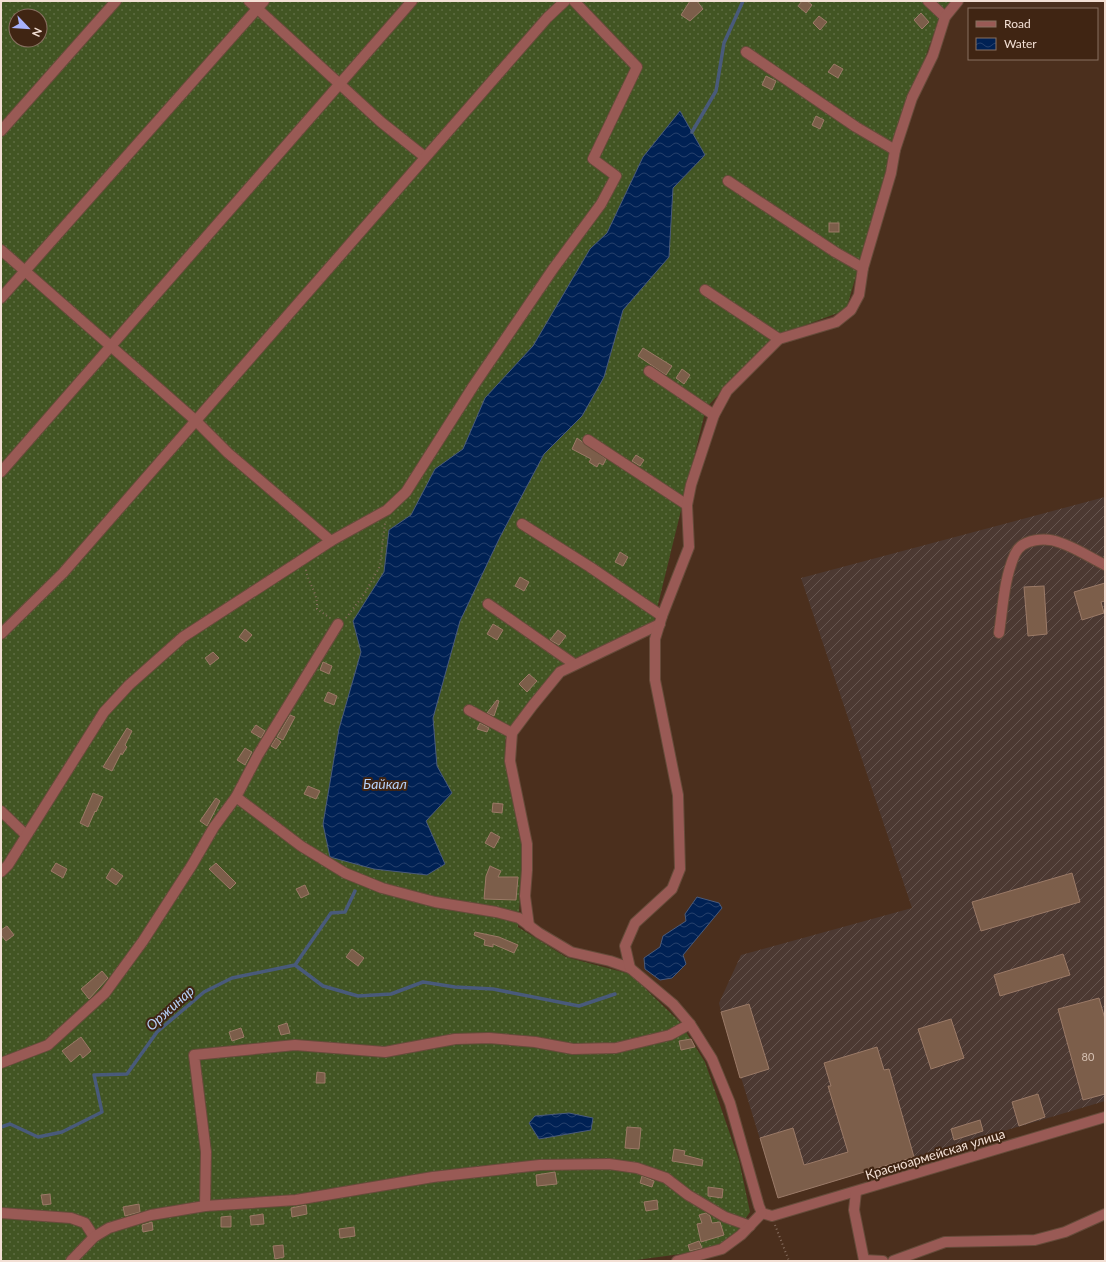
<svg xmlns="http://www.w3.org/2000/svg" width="1106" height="1262" font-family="Lato,sans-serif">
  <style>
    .industrial { fill: url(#industrial-furrows) }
    .garden { fill: url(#garden-dots); fill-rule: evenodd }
    .water { fill: url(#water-waves); stroke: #495a7b }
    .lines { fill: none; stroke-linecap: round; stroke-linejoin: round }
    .stream { stroke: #495a7b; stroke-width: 3.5 }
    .building { fill: #7c5e4a; stroke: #9b7a67 }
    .minor-casing { stroke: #664b3a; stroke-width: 12 }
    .path { stroke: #866d5e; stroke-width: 2; stroke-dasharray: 1 3; stroke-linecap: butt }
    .minor { stroke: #995a55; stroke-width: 10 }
    .labels { text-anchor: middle; stroke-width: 4; stroke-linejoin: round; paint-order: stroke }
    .number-label { font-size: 11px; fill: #d5c0b2 }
    .street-label { font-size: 13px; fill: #f3e0d5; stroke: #402513 }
    .water-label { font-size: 14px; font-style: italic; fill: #b4cff7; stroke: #402513 }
  </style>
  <defs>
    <pattern id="industrial-furrows" width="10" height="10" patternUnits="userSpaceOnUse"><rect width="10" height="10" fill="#4c3932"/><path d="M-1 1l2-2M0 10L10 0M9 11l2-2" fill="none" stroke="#66554f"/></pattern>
    <pattern id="garden-dots" width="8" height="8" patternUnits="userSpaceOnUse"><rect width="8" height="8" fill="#425523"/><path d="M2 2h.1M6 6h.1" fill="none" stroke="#5e6d42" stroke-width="1.8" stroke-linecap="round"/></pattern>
    <pattern id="water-waves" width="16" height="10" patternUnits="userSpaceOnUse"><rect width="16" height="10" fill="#002154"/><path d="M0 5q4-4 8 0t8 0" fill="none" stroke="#26416c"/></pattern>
  </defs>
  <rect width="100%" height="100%" fill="#4b2f1d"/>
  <!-- industrial -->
  <polygon class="industrial" points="1105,497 1105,1101 778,1198 721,1012 719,1003 741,955 912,908 801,578"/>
  <!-- garden -->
  <path class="garden" d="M1 1H953L941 13 895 143 846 310 773 337 706 408 654 621 559 666 505 741 524 842 518 927 566 957 630 974 679 1021 705 1062 739 1160 750 1212 732 1238 703 1251 629 1261H1ZM16 16H40V40H16Z"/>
  <!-- water -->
  <g class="water">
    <polygon points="680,111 705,155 673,188 669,257 623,310 604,377 582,416 544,454 500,537 460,621 433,718 437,766 452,793 426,821 445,864 427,875 374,869 330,857 323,824 339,729 361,652 353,621 384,572 389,530 411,515 435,469 463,449 485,398 533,346 590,249 607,233 643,157"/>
    <polygon points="697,897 719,903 722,908 683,955 686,964 672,978 660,980 645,969 644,958 660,947 663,936 686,921 685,914"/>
    <polygon points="569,1113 593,1118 591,1130 539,1139 529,1123 535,1116"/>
  </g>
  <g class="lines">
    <!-- stream -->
    <g class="stream">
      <polyline points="692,132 716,91 724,43 743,1"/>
      <polyline points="295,965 323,986 358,996 391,994 423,982 455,987 493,989 579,1006 615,994"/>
      <polyline points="1,1127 10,1124 38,1137 62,1132 102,1112 94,1075 127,1074 157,1032 204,992 232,978 295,965 331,913 345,912 355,891"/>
    </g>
  </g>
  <!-- building -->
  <g class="building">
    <polygon points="690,1 697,1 703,9 690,21 681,15"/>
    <polygon points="802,1 807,1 812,5 806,13 798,6"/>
    <polygon points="921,13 929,22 922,29 914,20"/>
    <polygon points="819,16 827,22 820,30 813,23"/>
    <polygon points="834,64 843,69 838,78 828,72"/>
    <polygon points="766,76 776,81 772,90 762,85"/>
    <polygon points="816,116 824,120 820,129 812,125"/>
    <rect x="829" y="223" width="10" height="9"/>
    <polygon points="643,348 672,366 666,375 638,356"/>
    <polygon points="682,369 690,375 684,384 676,378"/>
    <polygon points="577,438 606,459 603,465 599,463 597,467 589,462 591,459 572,449"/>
    <polygon points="636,455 644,460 640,466 632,461"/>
    <polygon points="620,552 628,557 623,566 615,562"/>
    <polygon points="520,577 529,582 524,591 515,586"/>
    <polygon points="1105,583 1105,601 1101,602 1104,613 1082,620 1074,592"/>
    <polygon points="1044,586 1047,634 1028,636 1024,587"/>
    <polygon points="493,624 503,630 497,640 487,634"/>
    <polygon points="245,629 252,635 246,642 239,637"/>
    <polygon points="558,630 566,636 559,645 550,640"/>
    <polygon points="213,652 219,658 210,665 205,658"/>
    <polygon points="323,662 332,666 329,674 320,670"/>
    <polygon points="529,674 537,681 527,692 519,684"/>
    <polygon points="328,692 337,696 334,705 324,701"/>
    <polygon points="497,700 499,701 494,716 487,713"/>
    <polygon points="290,715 295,717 283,740 277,737"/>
    <polygon points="480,723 489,728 487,732 477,729"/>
    <polygon points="256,725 265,731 261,738 251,732"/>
    <polygon points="127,728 132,731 125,745 127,747 122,755 121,753 112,771 103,767"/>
    <polygon points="276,738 281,742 276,749 271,746"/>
    <polygon points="245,748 252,752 245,765 237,760"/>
    <polygon points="308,786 320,791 316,799 304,794"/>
    <polygon points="93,793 103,797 96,812 95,811 88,827 80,823"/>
    <polygon points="216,798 220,801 207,826 200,821"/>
    <polygon points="493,803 503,804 502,813 492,812"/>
    <polygon points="491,832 500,837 494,848 485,843"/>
    <polygon points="56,863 67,869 63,878 51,871"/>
    <polygon points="216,863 236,883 230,889 209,869"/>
    <polygon points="490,866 501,871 498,877 518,877 516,900 484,899 486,876"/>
    <polygon points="112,868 123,876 116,885 106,878"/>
    <polygon points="1072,873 1080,902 981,931 972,902"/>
    <polygon points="305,885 309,894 301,898 296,889"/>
    <polygon points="7,926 14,935 6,941 1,935 1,930"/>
    <polygon points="475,932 499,937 518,945 514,953 493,944 493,947 484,945 485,940 474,935"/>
    <polygon points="352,949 364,958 358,966 346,957"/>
    <polygon points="1063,954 1070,975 1000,996 994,975"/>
    <polygon points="102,971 108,978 89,999 81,989"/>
    <polygon points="1099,998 1105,1019 1105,1094 1083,1100 1058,1009"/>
    <polygon points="749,1004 769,1069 740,1078 721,1012"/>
    <polygon points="951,1019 964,1058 931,1069 918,1029"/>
    <polygon points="287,1023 290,1033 281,1035 278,1026"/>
    <polygon points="241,1028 244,1037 232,1041 229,1032"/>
    <polygon points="81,1037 91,1051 83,1058 80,1054 71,1062 62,1051"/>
    <polygon points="691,1039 695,1047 681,1050 679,1041"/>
    <polygon points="877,1047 884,1070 889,1069 914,1157 778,1198 760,1138 793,1128 804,1165 848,1152 828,1086 831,1086 824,1063"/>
    <polygon points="317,1072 325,1073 325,1083 316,1083"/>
    <polygon points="1038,1094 1045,1117 1019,1126 1012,1102"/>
    <polygon points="980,1120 983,1131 954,1140 951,1129"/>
    <polygon points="627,1127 641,1128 639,1149 625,1148"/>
    <polygon points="674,1149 685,1151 684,1155 703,1160 702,1166 672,1161"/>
    <polygon points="555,1172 557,1184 537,1186 536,1175"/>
    <polygon points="642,1176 654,1181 652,1187 640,1183"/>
    <polygon points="708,1187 723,1189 722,1198 708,1196"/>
    <polygon points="50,1194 51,1204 43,1205 41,1195"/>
    <polygon points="657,1200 658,1209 646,1211 644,1202"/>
    <polygon points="139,1204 140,1212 125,1216 123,1207"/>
    <polygon points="306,1205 307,1214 292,1217 291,1208"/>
    <polygon points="706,1213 710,1216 712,1223 720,1222 724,1235 701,1242 697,1224 702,1223 699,1215"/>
    <polygon points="263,1214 264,1224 251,1225 250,1216"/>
    <polygon points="231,1216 231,1227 221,1227 221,1217"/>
    <polygon points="152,1222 153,1230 143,1232 142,1225"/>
    <polygon points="354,1227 355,1236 340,1238 339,1229"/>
    <polygon points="699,1241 702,1248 690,1251 688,1245"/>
    <polygon points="283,1245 284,1257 275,1259 273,1246"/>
  </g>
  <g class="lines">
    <!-- minor casing -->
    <g class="minor-casing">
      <g id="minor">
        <polyline points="249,1 381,122 425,157"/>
        <polyline points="928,1 945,17"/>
        <polyline points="746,52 856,127 895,150"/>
        <polyline points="1,131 116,1"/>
        <polyline points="728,181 835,252 863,268"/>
        <polyline points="1,250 195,420 228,453 331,541"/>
        <polyline points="705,290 779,339"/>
        <polyline points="1,298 264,1"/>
        <polyline points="649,371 714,415"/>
        <polyline points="588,440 687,505"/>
        <polyline points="1,472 412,1"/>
        <polyline points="522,524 590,567 662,616"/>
        <polyline points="488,604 574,664"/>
        <path d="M999 633C1003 607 1004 578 1015 554 1022 538 1047 537 1061 543 1076 548 1091 558 1105 565"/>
        <polyline points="1,634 63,573 547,18 565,1"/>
        <polyline points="469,710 512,733"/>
        <polyline points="236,797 301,846 345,873 382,888 435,902 496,912 519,918 539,933 571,952 610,961 630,968 673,1004 690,1024 712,1059 730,1103 759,1206 762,1213 772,1216 1105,1117"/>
        <polyline points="1,811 26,835"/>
        <polyline points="1,872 8,865 104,712 129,685 183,637 331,541 387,510 406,492 474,385 553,269 601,204 616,176 593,159 637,67 574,1"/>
        <polyline points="529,926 525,896 527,870 527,844 510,761 512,733 533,705 560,672 660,624"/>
        <polyline points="630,968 625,946 635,923 672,889 680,869 678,795 655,680 655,639 662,616 689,547 687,505 691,485 714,415 727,391 779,339 836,322 851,310 859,295 863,268 891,173 895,150 912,98 933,55 945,17 958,1"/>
        <polyline points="1,1063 48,1045 105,993 143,941 192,865 214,827 236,797 258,755 338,624"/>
        <polyline points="856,1192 854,1210 864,1260 883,1261"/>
        <polyline points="205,1206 206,1152 194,1055 295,1045 385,1052 455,1039 489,1038 535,1042 573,1049 616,1048 670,1035 690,1024"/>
        <polyline points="1,1213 71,1218 85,1223 94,1237"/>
        <polyline points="71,1261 94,1237 109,1228 151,1215 205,1206 296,1200 433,1177 540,1165 609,1164 637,1168 666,1178 688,1195 725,1217 750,1226"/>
        <polyline points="677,1261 722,1249 741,1235 762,1213"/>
        <polyline points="893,1261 945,1242 1035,1240 1065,1232 1105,1214"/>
      </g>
    </g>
    <!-- path -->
    <g class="path">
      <path d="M306 570C309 586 318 592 317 609L330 618"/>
      <polyline points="346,618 365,593 380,566 385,523"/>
      <polyline points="775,1225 789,1261"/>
    </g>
    <!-- minor -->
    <use href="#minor" class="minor"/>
  </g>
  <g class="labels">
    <!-- number labels -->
    <g class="number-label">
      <text x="1088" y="1061">80</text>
    </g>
    <!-- street labels -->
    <g class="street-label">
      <text transform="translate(935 1154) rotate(-17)" y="5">Красноармейская улица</text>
    </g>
    <!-- water labels -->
    <g class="water-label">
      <text x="385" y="789">Байкал</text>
      <text transform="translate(170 1008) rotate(-42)" y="5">Оржинар</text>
    </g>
  </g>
  <!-- border -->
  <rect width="1106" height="1262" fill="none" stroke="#f3e0d5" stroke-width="4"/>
  <!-- legend -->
  <rect x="968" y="8" width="130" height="52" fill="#402513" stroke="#887061"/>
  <rect x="976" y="21" width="20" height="6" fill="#995a55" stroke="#887061"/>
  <text x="1004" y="28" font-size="12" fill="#f3e0d5">Road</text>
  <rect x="976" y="38" width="20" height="12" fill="url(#water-waves)" stroke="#887061"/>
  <text x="1004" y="48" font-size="12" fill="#f3e0d5">Water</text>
  <!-- north arrow -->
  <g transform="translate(28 28) rotate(115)"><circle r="19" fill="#402513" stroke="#887061"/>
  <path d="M0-3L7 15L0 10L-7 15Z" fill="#a7b1fc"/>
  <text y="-6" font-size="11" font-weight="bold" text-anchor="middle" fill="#f3e0d5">N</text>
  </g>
</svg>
